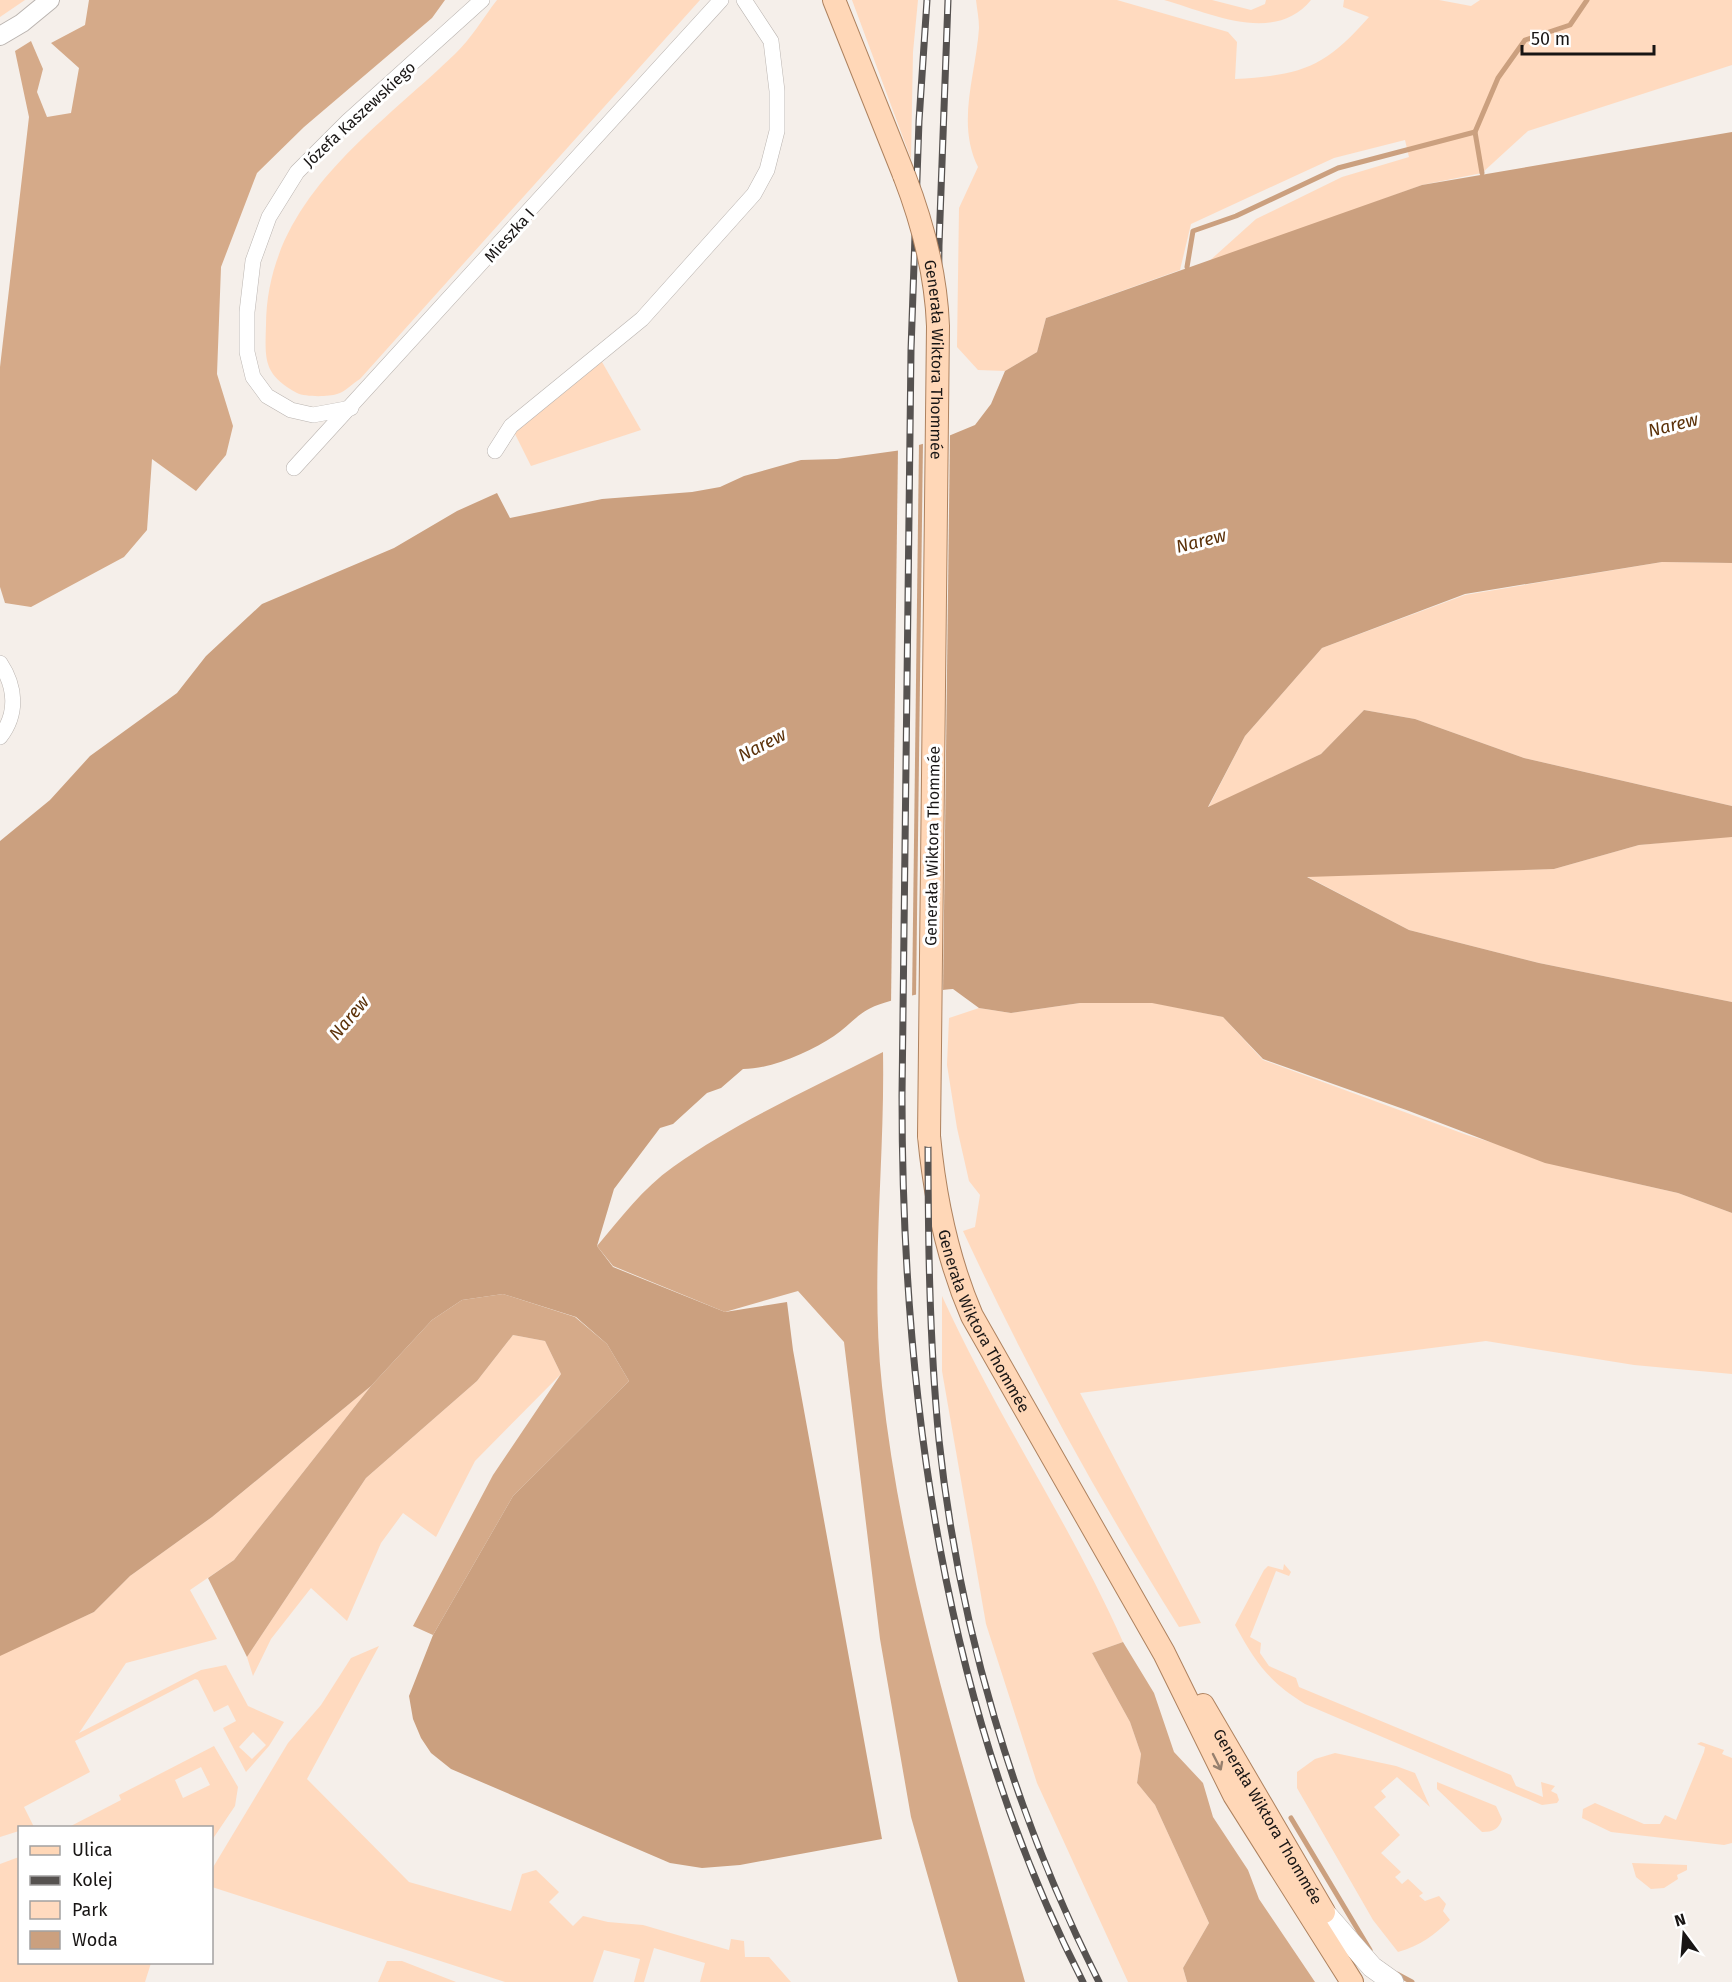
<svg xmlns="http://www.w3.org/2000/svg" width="1732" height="1982" font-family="'Fira Sans',sans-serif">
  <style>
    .green { fill: #ffdabf; fill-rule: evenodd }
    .forest { fill: #d5aa89 }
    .water { fill: #cba07f }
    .pier { fill: #f5efea }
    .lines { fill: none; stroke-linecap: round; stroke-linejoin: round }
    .stream { stroke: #cba07f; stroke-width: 5 }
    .minor-casing { stroke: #bab4b0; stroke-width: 16 }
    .tertiary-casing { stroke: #bab4b0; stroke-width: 20 }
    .secondary-casing { stroke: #bab4b0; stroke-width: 22 }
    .primary-casing { stroke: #ae825f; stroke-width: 24 }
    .minor { stroke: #fff; stroke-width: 15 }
    .tertiary { stroke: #fff; stroke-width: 18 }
    .secondary { stroke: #fff; stroke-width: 21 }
    .primary { stroke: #ffd7b7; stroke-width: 22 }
    .rail-casing { stroke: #565250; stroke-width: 7 }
    .rail { stroke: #fff; stroke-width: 4.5; stroke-dasharray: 14; stroke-linecap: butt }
    .primary-bridge-casing { stroke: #ae825f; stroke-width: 24; stroke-linecap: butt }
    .primary-bridge { stroke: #ffd7b7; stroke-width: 22 }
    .oneway { stroke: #97806e }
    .labels { text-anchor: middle; stroke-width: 6; stroke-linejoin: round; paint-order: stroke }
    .street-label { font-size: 16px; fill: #181514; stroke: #fff }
    .water-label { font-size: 18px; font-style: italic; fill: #5c320a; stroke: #fff }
  </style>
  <rect width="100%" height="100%" fill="#f5efea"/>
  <!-- green -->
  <g class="green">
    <polygon points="0,0 25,0 0,17"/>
    <path d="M497 0H700L360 379C353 383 345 392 337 394 328 397 305 397 297 393 263 374 265 360 266 325 267 200 374 132 455 54 471 39 483 18 497 0Z"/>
    <polygon points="852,0 918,0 913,52 911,159"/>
    <path d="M976 0H1117L1228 32 1237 42 1235 79C1302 75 1324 68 1369 17L1343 7 1344 0H1439L1471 6 1480 0H1732V65L1528 131 1482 173 1422 185 1206 264 1256 219 1342 177 1409 157 1405 140 1334 158 1191 224 1180 270 1046 318 1037 352 1005 371 978 370 957 347 959 208 978 167C956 123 976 75 979 28 979 19 977 9 976 0Z"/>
    <path d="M1164 0H1212L1251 10 1265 4 1266 0H1311C1274 45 1210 13 1164 0Z"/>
    <polygon points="598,355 641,430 531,466 511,426"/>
    <polygon points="1662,562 1732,563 1732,806 1524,758 1415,719 1364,710 1321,754 1208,808 1245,736 1322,648 1465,595"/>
    <polygon points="1729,836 1732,837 1732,1002 1539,963 1409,930 1306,876 1554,869 1639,845"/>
    <path d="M1080 1003H1155L1223 1017 1263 1060 1467 1135 1603 1176 1678 1193 1732 1213V1374L1634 1365 1486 1341 1080 1393 1201 1623 1179 1627C1099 1500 1026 1367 963 1231L975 1227 980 1195 969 1181 957 1128 947 1065 949 1018 979 1008 1011 1013Z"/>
    <path d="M942 1296C996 1415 1070 1523 1123 1642L1092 1653 1130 1722 1141 1754 1137 1783 1155 1805 1209 1923 1183 1968 1187 1982H1128L1037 1783 986 1624 942 1371Z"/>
    <polygon points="513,1335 545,1341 561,1374 475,1461 436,1537 403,1513 381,1543 347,1621 311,1588 271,1639 253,1676 247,1657 366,1478 477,1381"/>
    <path d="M371 1386 234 1560 190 1590 217 1639 126 1663 79 1733 201 1670 226 1665 248 1706 284 1722 269 1746 246 1772 223 1728 236 1721 228 1705 214 1712 198 1680 195 1679 75 1741 90 1772 24 1807 34 1827 20 1828 19 1831 0 1837V1655L94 1612 130 1576 212 1517ZM253 1732 266 1745 252 1759 239 1747Z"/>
    <path d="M1284 1564 1291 1572 1289 1576 1276 1571 1250 1637 1261 1643 1260 1653 1269 1666 1296 1678 1299 1687 1511 1775 1516 1786 1543 1797 1541 1782 1555 1786 1551 1791 1557 1794 1559 1800 1557 1803 1542 1805 1305 1704C1268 1681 1256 1663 1235 1625L1264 1570 1268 1566 1283 1570Z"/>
    <polygon points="379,1646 307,1779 409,1882 511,1911 522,1874 536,1870 559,1892 549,1902 573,1926 583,1916 608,1922 643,1925 729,1950 731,1939 744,1941 745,1957 769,1957 791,1982 700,1982 705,1963 654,1948 644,1982 634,1982 640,1959 604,1950 593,1982 505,1982 212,1887 212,1869 288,1743 321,1705 351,1658"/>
    <polygon points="1701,1742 1724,1750 1722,1754 1732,1758 1732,1843 1724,1845 1611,1832 1582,1818 1583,1809 1595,1803 1644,1824 1660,1824 1665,1815 1676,1820 1704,1752 1705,1747 1697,1744"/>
    <path d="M214 1746 238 1787 235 1806 212 1840V1828L69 1827 121 1800 119 1795ZM201 1767 210 1785 183 1798 175 1780Z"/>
    <path d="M1335 1753 1396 1766 1415 1773 1430 1807 1397 1777 1381 1791 1386 1797 1374 1807 1400 1835 1381 1853 1401 1872 1395 1877 1402 1884 1408 1879 1423 1893 1419 1896 1425 1901 1439 1896 1446 1904 1443 1911 1450 1920C1434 1935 1420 1946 1398 1952L1373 1920 1297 1788V1772L1315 1759Z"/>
    <path d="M1437 1782 1496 1806 1502 1819C1499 1829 1493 1832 1482 1832L1437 1789Z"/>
    <polygon points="19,1857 20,1962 151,1963 145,1982 0,1982 0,1864"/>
    <polygon points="1632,1863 1687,1865 1687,1870 1677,1875 1678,1879 1664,1888 1651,1889 1636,1877"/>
    <polygon points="387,1961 402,1961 456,1982 378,1982"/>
  </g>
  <!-- forest -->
  <g class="forest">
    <polygon points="89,0 445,0 432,18 304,127 257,173 221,267 217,374 233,426 226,455 196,491 152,459 147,530 124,557 31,607 5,603 0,587 0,367 29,117 15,51 31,41 43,69 37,92 47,117 71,113 79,68 51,43 85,25"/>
    <path d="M883 1052C885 1163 870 1275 882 1386 904 1589 970 1786 1025 1982H958L911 1817 880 1639 844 1342 798 1291 725 1312 613 1266 597 1246C620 1219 643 1188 673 1167 737 1121 813 1088 883 1052Z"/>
    <polygon points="503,1294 575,1317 607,1344 629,1381 513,1496 433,1635 413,1626 493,1475 561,1374 545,1341 513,1335 477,1381 366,1478 247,1657 208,1578 234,1560 371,1386 432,1320 462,1300"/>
    <polygon points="1123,1642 1154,1693 1174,1752 1203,1783 1213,1817 1248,1870 1259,1899 1315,1982 1187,1982 1183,1968 1209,1923 1155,1805 1137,1783 1141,1754 1130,1722 1092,1653"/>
  </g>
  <!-- water -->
  <path class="water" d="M1732 132V563L1662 562 1465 594 1322 648 1245 736 1208 807 1321 754 1364 710 1415 719 1524 758 1732 806V837L1639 845 1554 869 1307 877 1409 930 1539 963 1732 1002V1213L1678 1193 1545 1163 1409 1111 1263 1059 1223 1017 1152 1003H1080L1011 1013 979 1008 953 989C934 990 883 1000 867 1010 855 1017 846 1028 834 1036 810 1052 772 1069 743 1069L721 1088 707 1093 673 1124 660 1128 614 1189 597 1246 613 1267 725 1312 787 1302 793 1350 882 1839 740 1865 702 1868 670 1863 451 1769 431 1753 421 1738 413 1719 409 1696 433 1635 513 1496 629 1381 607 1344 576 1317 503 1294 462 1300 432 1320 371 1386 212 1517 130 1576 94 1612 0 1656V841L50 800 90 756 177 693 206 656 262 604 394 548 457 511 497 493 510 518 602 499 692 492 720 487 744 476 801 460 837 459 902 450 946 437 975 425 991 404 1005 371 1037 352 1046 318 1422 185Z"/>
  <!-- pier -->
  <g class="pier">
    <polygon points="950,432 943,992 916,998 923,441"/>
    <polygon points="919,442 912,1000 891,1006 898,447"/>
  </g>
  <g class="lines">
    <!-- stream -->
    <g class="stream">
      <polyline points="1482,173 1475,132 1498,78 1525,40 1570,25 1587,0"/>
      <polyline points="1187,267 1193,231 1236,216 1338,168 1475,132"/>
      <polyline points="1291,1818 1370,1950"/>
      <polyline points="1397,1974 1412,1982"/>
    </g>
    <!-- minor casing -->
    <g class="minor-casing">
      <g id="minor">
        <polyline points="351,408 313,415 291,410 267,396 253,377 247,352 247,312 253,261 269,217 297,172 348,121 482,0"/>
        <polyline points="495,451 511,426 642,319 754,194 767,170 777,131 777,91 771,41 744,0"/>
        <polyline points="294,468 721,0"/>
        <path d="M0 663C16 687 18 714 0 737"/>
      </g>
    </g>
    <!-- tertiary casing -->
    <g class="tertiary-casing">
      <polyline id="tertiary" points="0,36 22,23 50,0"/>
    </g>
    <!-- secondary casing -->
    <g class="secondary-casing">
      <polyline id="secondary" points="1324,1912 1372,1967 1393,1982"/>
    </g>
    <!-- primary casing -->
    <g class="primary-casing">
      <g id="primary">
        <polyline points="834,0 904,175"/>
        <path id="s1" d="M929 1136C935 1199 947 1258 972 1316L1164 1653 1234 1795 1352 1982"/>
        <path id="s2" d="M1203 1705 1324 1912"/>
      </g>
    </g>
    <!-- minor -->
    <use href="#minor" class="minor"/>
    <!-- tertiary -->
    <use href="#tertiary" class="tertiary"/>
    <!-- secondary -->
    <use href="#secondary" class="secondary"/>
    <!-- primary -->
    <use href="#primary" class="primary"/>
    <!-- rail casing -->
    <g class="rail-casing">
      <g id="rail">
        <path d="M927 0 919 121 911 350 902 1096C902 1397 944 1711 1083 1982"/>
        <path d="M948 0 939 245 928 1131C928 1235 929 1337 939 1440 959 1628 1014 1814 1099 1982"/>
      </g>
    </g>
    <!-- rail -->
    <use href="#rail" class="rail"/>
    <!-- primary-bridge casing -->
    <g class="primary-bridge-casing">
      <g id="primary-bridge">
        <path id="s3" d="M904 175C923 224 936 273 938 326L929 1136"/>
      </g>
    </g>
    <!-- primary-bridge -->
    <use href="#primary-bridge" class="primary-bridge"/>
  </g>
  <!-- one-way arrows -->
  <defs><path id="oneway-shaft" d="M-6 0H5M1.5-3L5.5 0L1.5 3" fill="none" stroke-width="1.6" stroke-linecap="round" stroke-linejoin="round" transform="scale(1.5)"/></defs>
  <use class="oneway" href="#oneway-shaft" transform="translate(1217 1762) rotate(63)"/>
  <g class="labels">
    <!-- street labels -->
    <g class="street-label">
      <text transform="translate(359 114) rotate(-43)" y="6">Józefa Kaszewskiego</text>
      <text transform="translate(509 235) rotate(-48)" y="6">Mieszka I</text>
      <text dy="6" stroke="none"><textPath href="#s3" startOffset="189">Generała Wiktora Thommée</textPath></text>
      <text transform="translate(932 846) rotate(-89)" y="6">Generała Wiktora Thommée</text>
      <text dy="6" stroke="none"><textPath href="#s1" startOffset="195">Generała Wiktora Thommée</textPath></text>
      <text dy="6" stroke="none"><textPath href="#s2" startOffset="129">Generała Wiktora Thommée</textPath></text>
    </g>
    <!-- water labels -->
    <g class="water-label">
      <text transform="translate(1673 425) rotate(-14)" y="6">Narew</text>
      <text transform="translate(1201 541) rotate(-14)" y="6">Narew</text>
      <text transform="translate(762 745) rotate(-27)" y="6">Narew</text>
      <text transform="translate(349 1018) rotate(-50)" y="6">Narew</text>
    </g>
  </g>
  <!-- legend -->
  <rect x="18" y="1826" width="195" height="138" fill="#ffffff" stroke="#a3a1a1" stroke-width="1.5"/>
  <rect x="30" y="1846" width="30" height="9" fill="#ffd7b7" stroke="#a3a1a1" stroke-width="1.5"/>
  <text x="72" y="1856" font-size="18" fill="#181514">Ulica</text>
  <rect x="30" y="1876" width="30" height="9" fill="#565250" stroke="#a3a1a1" stroke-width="1.5"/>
  <text x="72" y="1886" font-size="18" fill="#181514">Kolej</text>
  <rect x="30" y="1901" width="30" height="18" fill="#ffdabf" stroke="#a3a1a1" stroke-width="1.5"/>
  <text x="72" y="1916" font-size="18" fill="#181514">Park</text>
  <rect x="30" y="1931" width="30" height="18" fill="#cba07f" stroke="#a3a1a1" stroke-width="1.5"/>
  <text x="72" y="1946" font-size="18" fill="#181514">Woda</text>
  <!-- north arrow -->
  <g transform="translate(1684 1934) rotate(344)" stroke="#ffffff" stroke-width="4.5" paint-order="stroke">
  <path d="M0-4.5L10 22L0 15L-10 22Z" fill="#181514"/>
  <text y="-9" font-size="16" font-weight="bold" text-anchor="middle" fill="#181514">N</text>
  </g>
  <!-- scale -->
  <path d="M1522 45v9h132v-9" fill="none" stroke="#181514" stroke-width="3"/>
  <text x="1531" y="45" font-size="18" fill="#181514" stroke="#ffffff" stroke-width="4.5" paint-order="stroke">50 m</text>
</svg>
